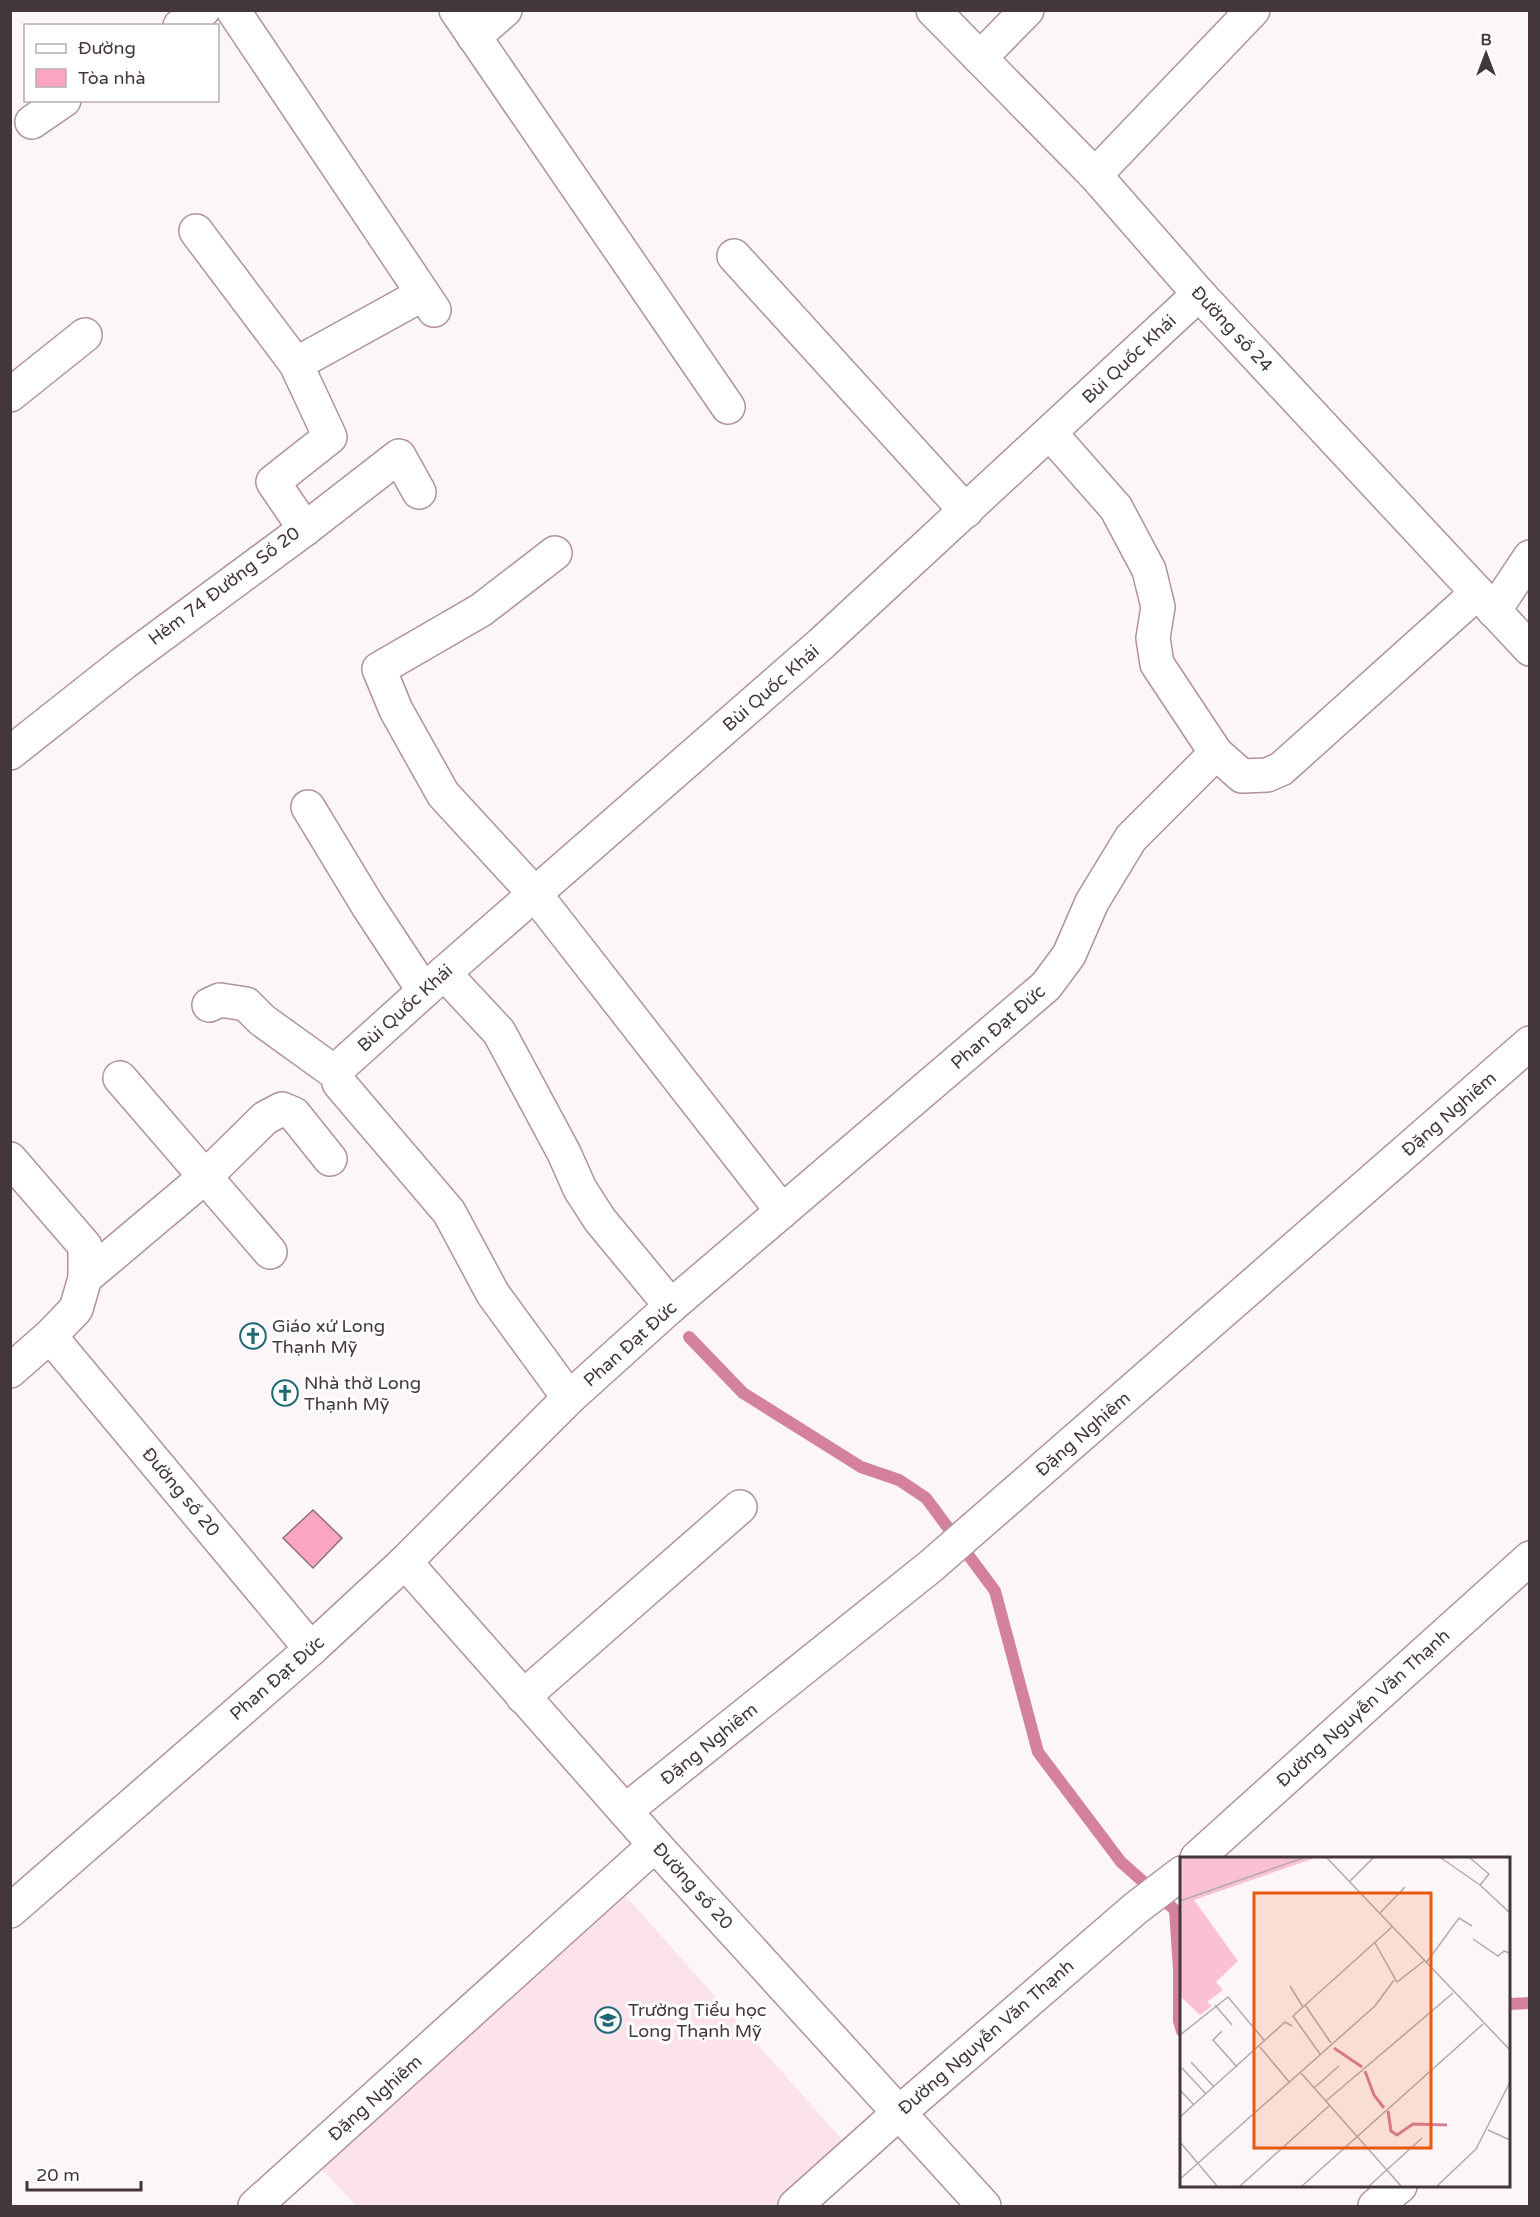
<svg xmlns="http://www.w3.org/2000/svg" width="1540" height="2217" font-family="'Varela Round',sans-serif">
  <style>
    .built { fill: #fce3eb }
    .lines { fill: none; stroke-linecap: round; stroke-linejoin: round }
    .stream { stroke: #d4819e; stroke-width: 12 }
    .building { fill: #fca5c3; stroke: #8c7079; stroke-width: 1.5 }
    .minor-casing { stroke: #b1929c; stroke-width: 36 }
    .minor { stroke: #fff; stroke-width: 33 }
    .labels { text-anchor: middle; stroke-width: 6; stroke-linejoin: round; paint-order: stroke }
    .street-label { font-size: 18px; fill: #44373b; stroke: #fff }
    .poi-label { font-size: 18px; fill: #44373b; stroke: #fff; text-anchor: start }
    .inset-river { fill: none; stroke: #d4819e; stroke-width: 3 }
    .inset-road { fill: none; stroke: #b3aaac; stroke-width: 1.5 }
    .view { fill: #e8590c; fill-opacity: 0.15; stroke: #e8590c; stroke-width: 3 }
    .inset-edge { fill: none; stroke: #44373b; stroke-width: 3 }
  </style>
  <rect width="100%" height="100%" fill="#fdf6f8"/>
  <!-- built -->
  <polygon class="built" points="625,1895 847,2145 779,2206 357,2206 315,2163"/>
  <g class="lines">
    <!-- stream -->
    <g class="stream">
      <polyline points="689,1337 743,1393 861,1467 899,1480 926,1498 995,1591 1038,1752 1121,1862 1175,1910 1179,1969 1179,2021 1182,2031"/>
      <polyline points="1508,2004 1530,2003"/>
    </g>
  </g>
  <!-- building -->
  <polygon class="building" points="313,1510 342,1538 313,1568 283,1538"/>
  <g class="lines">
    <!-- minor casing -->
    <g class="minor-casing">
      <g id="minor">
        <polyline points="233,10 434,310"/>
        <polyline points="456,10 728,407"/>
        <polyline points="933,10 1095,175 1199,294 1530,649"/>
        <polyline points="180,26 203,10"/>
        <polyline points="474,37 505,10"/>
        <polyline points="980,58 1027,10"/>
        <polyline points="32,122 64,100"/>
        <polyline points="1095,175 1253,10"/>
        <polyline points="196,231 296,364"/>
        <polyline points="734,256 966,511"/>
        <polyline points="10,395 85,335"/>
        <polyline points="1050,433 1116,508 1149,570 1158,607 1153,638 1157,664 1216,753 1242,776 1267,775 1281,769 1477,593"/>
        <polyline points="305,529 273,482 330,437 296,364 423,294"/>
        <polyline points="555,553 481,610 379,669 396,710 443,794 535,894 782,1211"/>
        <polyline points="1494,611 1530,557"/>
        <polyline points="10,753 125,662 305,529 399,456 419,492"/>
        <polyline points="308,807 368,906 424,991"/>
        <polyline points="444,973 499,1032 564,1153 580,1189 600,1220 671,1306"/>
        <polyline points="209,1005 220,1000 246,1004 262,1020 337,1074 339,1083 449,1212 493,1294 569,1398"/>
        <polyline points="337,1074 342,1065 444,973 822,643 1199,294"/>
        <polyline points="120,1078 270,1252"/>
        <polyline points="10,1159 85,1246 85,1278"/>
        <polyline points="50,1336 311,1649"/>
        <polyline points="10,1371 50,1336 76,1309 85,1278 206,1176 265,1118 282,1109 294,1114 330,1159"/>
        <polyline points="405,1562 655,1845 984,2206"/>
        <polyline points="523,1697 740,1507"/>
        <polyline points="625,1811 931,1566 1530,1043"/>
        <polyline points="1197,1858 1530,1558"/>
        <polyline points="10,1911 311,1649 405,1562 569,1398 671,1306 1046,986 1069,955 1092,902 1131,838 1216,753"/>
        <polyline points="255,2206 655,1845"/>
        <polyline points="795,2206 900,2112 1136,1908 1182,1873"/>
        <polyline points="1375,2206 1400,2186"/>
      </g>
    </g>
    <!-- minor -->
    <use href="#minor" class="minor"/>
  </g>
  <!-- icons -->
  <defs>
    <g id="church-ring" transform="scale(1.35)"><circle r="9.5" fill="#fff" stroke="#1e6972" stroke-width="1.5"/><path d="M-1.2-6h2.4v3.5h3.3v2.4h-3.3V6h-2.4V-.1h-3.3v-2.4h3.3Z" fill="#1e6972"/></g>
    <g id="school-ring" transform="scale(1.35)"><circle r="9.5" fill="#fff" stroke="#1e6972" stroke-width="1.5"/><path d="M0-5L7-2L0 1L-7-2ZM-4 1L0 2.5L4 1V4Q0 6-4 4Z" fill="#1e6972"/></g>
  </defs>
  <g fill-rule="evenodd">
    <use href="#church-ring" x="253" y="1336"/>
    <use href="#church-ring" x="285" y="1393"/>
    <use href="#school-ring" x="608" y="2020"/>
  </g>
  <g class="labels">
    <!-- street labels -->
    <g class="street-label">
      <text transform="translate(1232 329) rotate(47)" y="6">Đường số 24</text>
      <text transform="translate(1129 359) rotate(-43)" y="6">Bùi Quốc Khái</text>
      <text transform="translate(224 586) rotate(-37)" y="6">Hẻm 74 Đường Số 20</text>
      <text transform="translate(771 688) rotate(-41)" y="6">Bùi Quốc Khái</text>
      <text transform="translate(405 1008) rotate(-42)" y="6">Bùi Quốc Khái</text>
      <text transform="translate(998 1027) rotate(-41)" y="6">Phan Đạt Đức</text>
      <text transform="translate(1449 1114) rotate(-41)" y="6">Đặng Nghiêm</text>
      <text transform="translate(630 1344) rotate(-42)" y="6">Phan Đạt Đức</text>
      <text transform="translate(1083 1434) rotate(-41)" y="6">Đặng Nghiêm</text>
      <text transform="translate(181 1492) rotate(50)" y="6">Đường số 20</text>
      <text transform="translate(277 1678) rotate(-41)" y="6">Phan Đạt Đức</text>
      <text transform="translate(1363 1708) rotate(-42)" y="6">Đường Nguyễn Văn Thạnh</text>
      <text transform="translate(709 1744) rotate(-39)" y="6">Đặng Nghiêm</text>
      <text transform="translate(693 1886) rotate(48)" y="6">Đường số 20</text>
      <text transform="translate(986 2037) rotate(-41)" y="6">Đường Nguyễn Văn Thạnh</text>
      <text transform="translate(375 2098) rotate(-42)" y="6">Đặng Nghiêm</text>
    </g>
    <!-- poi labels -->
    <g class="poi-label">
      <text x="272" y="1332">Giáo xứ Long<tspan x="272" dy="21">Thạnh Mỹ</tspan></text>
      <text x="304" y="1389">Nhà thờ Long<tspan x="304" dy="21">Thạnh Mỹ</tspan></text>
      <text x="628" y="2016">Trường Tiểu học<tspan x="628" dy="21">Long Thạnh Mỹ</tspan></text>
    </g>
  </g>
  <!-- overview -->
  <g transform="translate(1180 1857)">
    <rect width="330" height="330" fill="#fdf6f8"/>
    <path d="M0 1H135L14 43 58 104 36 125 43 133 27 145 32 149 20 158 0 139Z" fill="#fbc1d3"/>
    <path class="inset-river" d="M154 191 182 210M185 214 194 238 204 251M208 254 211 274 217 278 233 267 267 268"/>
    <path class="inset-road" d="M147 1 330 193M261 1 300 28M290 1 309 17 300 28 330 56M169 25 193 1M0 44 123 1M200 56 225 30M293 82 318 99 324 94 330 96M195 86 217 125 244 104M246 106 279 61 292 69M110 129 123 150M35 148 52 168M125 148 151 186M42 174 33 183 57 210M0 178 48 140 84 183M80 190 110 226M140 197 113 159 212 70M11 205 34 230M2 211 26 237M121 216 221 329M134 231 159 209M0 233 14 248M146 244 273 136M0 260 105 165 112 169M308 273 330 283M0 285 37 329M0 322 195 149 214 123M60 329 150 248M122 329 303 167M189 329 242 281M257 329 296 292 330 225"/>
    <path class="view" d="M74 36H251V291H74Z"/>
    <rect width="330" height="330" class="inset-edge"/>
  </g>
  <!-- border -->
  <rect width="1540" height="2217" fill="none" stroke="#44373b" stroke-width="24"/>
  <!-- legend -->
  <rect x="24" y="24" width="195" height="78" fill="#ffffff" stroke="#b4afb1" stroke-width="1.5"/>
  <rect x="36" y="44" width="30" height="9" fill="#ffffff" stroke="#b4afb1" stroke-width="1.5"/>
  <text x="78" y="54" font-size="18" fill="#44373b">Đường</text>
  <rect x="36" y="69" width="30" height="18" fill="#fca5c3" stroke="#b4afb1" stroke-width="1.5"/>
  <text x="78" y="84" font-size="18" fill="#44373b">Tòa nhà</text>
  <!-- north arrow -->
  <g transform="translate(1486 54)" stroke="#ffffff" stroke-width="4.5" paint-order="stroke">
  <path d="M0-4.5L10 22L0 15L-10 22Z" fill="#44373b"/>
  <text y="-9" font-size="16" font-weight="bold" text-anchor="middle" fill="#44373b">B</text>
  </g>
  <!-- scale -->
  <path d="M27 2181v9h114v-9" fill="none" stroke="#44373b" stroke-width="3"/>
  <text x="36" y="2181" font-size="18" fill="#44373b" stroke="#ffffff" stroke-width="4.5" paint-order="stroke">20 m</text>
</svg>
